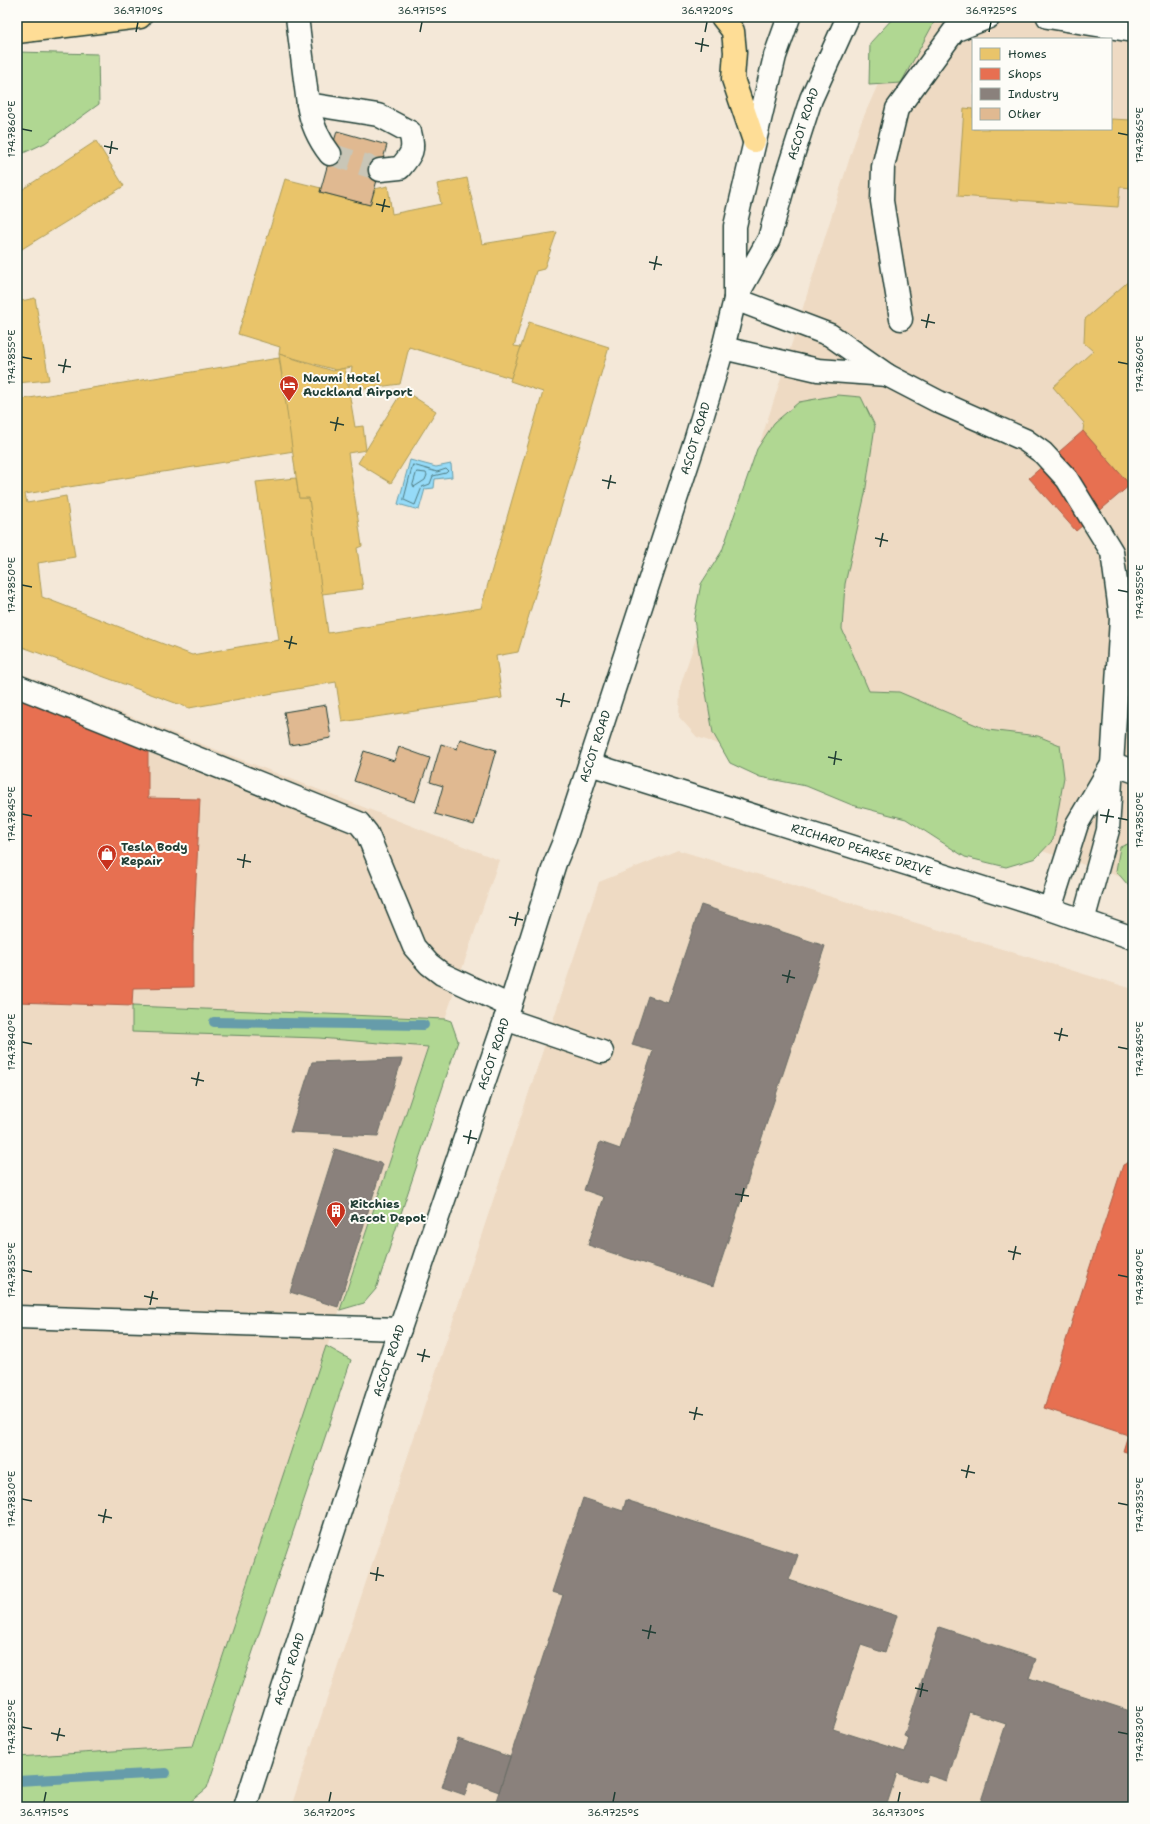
<svg xmlns="http://www.w3.org/2000/svg" width="1150" height="1824" font-family="'Shantell Sans',sans-serif">
  <style>
    .built { fill: #eedac3; fill-rule: evenodd }
    .green { fill: #b0d792; stroke: #688a63 }
    .water { fill: #96dbf8; stroke: #669caa }
    .homes { fill: #e9c46a; stroke: #ac9c5a }
    .shops { fill: #e76f51; stroke: #ab6048 }
    .industry { fill: #8a817c; stroke: #6a6d66 }
    .lines { fill: none; stroke-linecap: round; stroke-linejoin: round }
    .shore { stroke: #4f7c82; stroke-width: 1 }
    .stream { stroke: #669caa; stroke-width: 10 }
    .building { fill: #e0b991; stroke: #1f3d34 }
    .minor-tunnel { stroke: #c9c6b7; stroke-width: 22; stroke-dasharray: 22 11; stroke-linecap: butt }
    .minor-casing { stroke: #1f3d34; stroke-width: 25 }
    .major-casing { stroke: #1f3d34; stroke-width: 25 }
    .minor { stroke: #fdfcf7; stroke-width: 22 }
    .major { stroke: #fedd96; stroke-width: 22 }
    .ticks { fill: none; stroke: #1f3d34; stroke-width: 1.5 }
    .labels { text-anchor: middle; stroke-width: 4; stroke-linejoin: round; paint-order: stroke }
    .street-label { font-size: 12px; fill: #1f3d34; stroke: #fdfcf7 }
    .poi-label { font-size: 12px; font-weight: bold; fill: #1f3d34; stroke: #fdfcf7; text-anchor: start }
    .neatline { fill: none; stroke: #1f3d34; stroke-width: 1.5 }
    .ticks-label { font-size: 10px; text-anchor: middle; fill: #1f3d34 }
  </style>
  <rect width="100%" height="100%" fill="#f4e8d8"/>
  <filter id="ink" filterUnits="userSpaceOnUse"><feTurbulence type="fractalNoise" baseFrequency=".025" numOctaves="2"/><feDisplacementMap in="SourceGraphic" scale="8" xChannelSelector="R" yChannelSelector="G"/><feConvolveMatrix kernelMatrix="1 2 1 2 8 2 1 2 1" color-interpolation-filters="sRGB"/></filter>
  <g filter="url(#ink)">
    <!-- built -->
    <g class="built">
      <path d="M909 17H1133V881L697 737 679 717 680 687 775 397 860 125 905 23ZM973 39H1111V129H973Z"/>
      <polygon points="17,672 499,860 445,1019 428,1047 193,1746 17,1757"/>
      <polygon points="678,850 1133,989 1133,1807 291,1807 599,882"/>
    </g>
    <!-- green -->
    <g class="green">
      <polygon points="894,17 937,17 901,83 869,85 870,43"/>
      <polygon points="17,52 98,54 99,104 45,143 17,156"/>
      <polygon points="838,395 861,397 875,426 865,494 845,584 842,629 869,691 899,692 988,730 1038,736 1060,745 1064,777 1053,840 1036,858 1006,867 965,857 906,819 852,805 806,786 760,777 730,763 713,733 700,658 694,619 701,584 722,551 757,449 774,423 799,402"/>
      <polygon points="1133,842 1133,891 1116,871 1120,847"/>
      <polygon points="132,1006 445,1019 451,1021 458,1041 376,1289 364,1303 340,1310 428,1047 319,1038 132,1032"/>
      <polygon points="326,1346 351,1360 207,1788 189,1803 178,1807 17,1807 17,1757 193,1746"/>
    </g>
    <!-- water -->
    <polygon class="water" points="410,460 436,467 451,464 452,477 435,479 434,488 425,489 419,510 398,504"/>
    <!-- homes -->
    <g class="homes">
      <polygon points="1133,98 1133,188 1120,187 1118,207 958,196 964,108 973,109 973,129 1111,129 1111,119 1131,120"/>
      <polygon points="96,141 124,186 17,252 17,193"/>
      <polygon points="467,178 482,244 557,232 544,269 536,271 514,346 521,347 511,378 409,347 400,384 348,391 352,367 336,370 279,354 280,347 238,334 285,179 321,188 320,192 370,205 375,189 388,186 392,214 441,204 437,184"/>
      <polygon points="1131,279 1133,279 1133,482 1130,485 1083,431 1084,423 1053,387 1093,351 1084,343 1085,319"/>
      <polygon points="35,298 49,380 17,383 17,302"/>
      <polygon points="529,322 609,347 518,652 496,656 502,698 342,722 336,682 189,708 17,645 17,400 279,358 294,451 25,494 27,503 66,496 75,557 38,563 42,597 192,655 279,640 256,482 296,478 299,498 309,498 328,633 481,608 543,392 510,381"/>
      <polygon points="279,354 333,371 345,368 355,427 363,426 366,450 348,453 362,546 357,548 363,589 322,594 309,498 299,498"/>
      <polygon points="403,390 436,411 391,483 358,463"/>
    </g>
    <!-- shops -->
    <g class="shops">
      <polygon points="1083,431 1130,485 1076,531 1029,478"/>
      <polygon points="17,699 148,748 148,798 200,799 193,943 193,987 133,988 132,1006 17,1002"/>
      <polygon points="1133,1160 1133,1454 1123,1451 1128,1435 1044,1408 1123,1165"/>
    </g>
    <!-- industry -->
    <g class="industry">
      <polygon points="701,905 825,946 713,1286 588,1245 604,1197 584,1190 600,1142 620,1149 653,1051 632,1045 648,996 668,1003"/>
      <polygon points="402,1059 378,1136 290,1132 312,1062"/>
      <polygon points="335,1149 383,1164 338,1307 290,1292"/>
      <polygon points="583,1498 623,1511 626,1500 798,1555 789,1580 897,1616 885,1653 861,1645 833,1729 905,1752 909,1738 904,1736 939,1627 1036,1659 1029,1678 1133,1712 1133,1807 979,1807 1006,1724 969,1712 947,1781 928,1775 925,1782 897,1773 886,1807 494,1807 563,1595 552,1592"/>
      <polygon points="458,1739 510,1757 499,1792 469,1781 465,1795 442,1787"/>
    </g>
    <g class="lines">
      <!-- shore -->
      <g class="shore">
        <polygon points="413,465 437,472 446,469 448,471 446,473 433,476 430,484 422,487 415,505 404,500"/>
        <polygon points="417,472 426,473 427,475 425,480 414,487 413,485"/>
      </g>
      <!-- stream -->
      <g class="stream">
        <polyline points="214,1022 424,1025"/>
        <polyline points="17,1781 166,1773"/>
      </g>
    </g>
    <!-- building -->
    <g class="building">
      <polygon points="337,131 387,145 370,205 320,192"/>
      <polygon points="326,705 331,738 290,745 284,712"/>
      <polygon points="460,739 496,750 474,825 435,814 443,786 430,782 441,744 457,749"/>
      <polygon points="399,747 430,758 415,802 354,781 364,751 394,761"/>
    </g>
    <g class="lines">
      <!-- minor-tunnel -->
      <polyline class="minor-tunnel" points="330,154 380,170"/>
      <!-- minor casing -->
      <g class="minor-casing">
        <g id="minor">
          <path d="M297 17 308 104 378 115 410 132C415 150 412 154 400 168L380 170"/>
          <polyline points="1048,17 1133,31"/>
          <path d="M308 104C311 123 319 140 330 154"/>
          <polyline points="735,299 830,335 887,375 939,402 1025,440 1043,453 1067,479 1112,552 1121,618 1108,830 1083,921"/>
          <path id="s1" d="M735 299 769 239 786 177 811 99 848 17"/>
          <polyline points="901,319 882,201 883,167 897,109 954,31 989,17"/>
          <polyline points="723,348 818,370 887,375"/>
          <polyline points="17,686 359,823 367,833 414,947 429,964 442,974 510,1006"/>
          <path id="s2" d="M590 764 1050 909 1133 938"/>
          <polyline points="1113,764 1133,771"/>
          <polyline points="1050,909 1077,824 1110,768"/>
          <polyline points="505,1019 602,1052"/>
          <polyline points="17,1317 400,1329"/>
          <path id="s3" d="M245 1807 377 1396 510 1006 555 863 565 839 695 441 723 348 735 299V226L775 56 789 17"/>
        </g>
      </g>
      <!-- major casing -->
      <g class="major-casing">
        <g id="major">
          <polyline points="722,17 733,31 735,52 733,79 754,141"/>
          <polyline points="17,32 140,17"/>
        </g>
      </g>
      <!-- minor -->
      <use href="#minor" class="minor"/>
      <!-- major -->
      <use href="#major" class="major"/>
    </g>
  </g>
  <!-- ticks -->
  <path class="ticks" d="M136 32 138 22M420 32 422 22M705 32 707 22M989 32 991 22M695 43 709 46M701 52 703 38M22 129 32 131M1118 133 1128 135M104 146 118 149M110 154 112 141M376 204 390 207M382 212 385 199M649 262 662 265M654 270 657 256M921 320 935 323M926 328 929 314M22 357 32 359M1118 362 1128 364M58 365 71 367M63 373 66 359M330 422 344 425M335 431 338 417M602 480 616 483M608 489 611 475M875 538 888 541M880 547 883 533M22 585 32 587M1118 590 1128 592M284 641 297 644M289 649 292 636M556 699 570 702M561 707 564 693M828 757 842 760M834 765 836 751M22 814 32 816M1100 815 1114 817M1118 818 1128 820M1106 823 1109 809M237 859 251 862M243 868 245 854M509 917 523 920M515 926 518 912M782 975 795 978M787 983 790 970M1054 1033 1068 1036M1059 1041 1062 1028M22 1042 32 1044M1118 1047 1128 1049M191 1078 204 1081M196 1086 199 1072M463 1136 477 1139M468 1144 471 1130M735 1194 749 1196M741 1202 744 1188M1008 1251 1021 1254M1013 1260 1016 1246M22 1270 32 1272M1118 1275 1128 1277M144 1296 158 1299M150 1305 153 1291M417 1354 430 1357M422 1362 425 1349M689 1412 703 1415M694 1420 697 1407M961 1470 975 1473M966 1478 969 1465M22 1499 32 1501M1118 1503 1128 1505M98 1515 112 1518M103 1523 106 1509M370 1573 384 1576M376 1581 378 1567M642 1630 656 1633M648 1639 651 1625M915 1688 928 1691M920 1697 923 1683M22 1727 32 1729M1118 1732 1128 1734M51 1733 65 1736M57 1741 60 1728M44 1802 46 1792M329 1802 331 1792M613 1802 615 1792M898 1802 900 1792"/>
  <!-- icons -->
  <defs>
    <g id="hotel-pin" transform="scale(1)"><path d="M0 17L-7.5 6A9.5 9.5 0 1 1 7.5 6Z" fill="#c8321e" stroke="#fdfcf7"/><path d="M-6-4.5h1.5V1H6V5H4.5V3h-9V5H-6ZM-4 0a1.8 1.8 0 1 1 3.6 0ZM.5 0V-2.5h3Q6-2.5 6 0Z" fill="#fff"/></g>
    <g id="shop-pin" transform="scale(1)"><path d="M0 17L-7.5 6A9.5 9.5 0 1 1 7.5 6Z" fill="#c8321e" stroke="#fdfcf7"/><path d="M-5-2.5h2.3a2.7 3.5 0 0 1 5.4 0H5L5.5 6h-11ZM-1.5-2.5h3a1.5 2.3 0 0 0-3 0Z" fill="#fff"/></g>
    <g id="building-pin" transform="scale(1)"><path d="M0 17L-7.5 6A9.5 9.5 0 1 1 7.5 6Z" fill="#c8321e" stroke="#fdfcf7"/><path d="M-4-6H4V6H1V3H-1V6H-4ZM-2.5-4.3h1.7v1.8h-1.7ZM.8-4.3h1.7v1.8H.8ZM-2.5-1h1.7V.8h-1.7ZM.8-1h1.7V.8H.8Z" fill="#fff"/></g>
  </defs>
  <g fill-rule="evenodd">
    <use href="#hotel-pin" x="289" y="385"/>
    <use href="#shop-pin" x="107" y="854"/>
    <use href="#building-pin" x="336" y="1211"/>
  </g>
  <g class="labels">
    <!-- street labels -->
    <g class="street-label">
      <text dy="4" stroke="none"><textPath href="#s1" startOffset="189">ASCOT ROAD</textPath></text>
      <text dy="4" stroke="none"><textPath href="#s3" startOffset="1441">ASCOT ROAD</textPath></text>
      <text dy="4" stroke="none"><textPath href="#s3" startOffset="1117">ASCOT ROAD</textPath></text>
      <text dy="4" stroke="none"><textPath href="#s2" startOffset="285">RICHARD PEARSE DRIVE</textPath></text>
      <text dy="4" stroke="none"><textPath href="#s3" startOffset="793">ASCOT ROAD</textPath></text>
      <text dy="4" stroke="none"><textPath href="#s3" startOffset="469">ASCOT ROAD</textPath></text>
      <text dy="4" stroke="none"><textPath href="#s3" startOffset="145">ASCOT ROAD</textPath></text>
    </g>
    <!-- poi labels -->
    <g class="poi-label">
      <text x="303" y="382">Naumi Hotel<tspan x="303" dy="14">Auckland Airport</tspan></text>
      <text x="121" y="851">Tesla Body<tspan x="121" dy="14">Repair</tspan></text>
      <text x="350" y="1208">Ritchies<tspan x="350" dy="14">Ascot Depot</tspan></text>
    </g>
  </g>
  <!-- margin -->
  <rect width="1150" height="1824" fill="none" stroke="#fdfcf7" stroke-width="44"/>
  <!-- legend -->
  <rect x="972" y="38" width="140" height="92" fill="#fdfcf7" stroke="#a4b0a9"/>
  <rect x="980" y="48" width="20" height="12" fill="#e9c46a" stroke="#a4b0a9"/>
  <text x="1008" y="58" font-size="12" fill="#1f3d34">Homes</text>
  <rect x="980" y="68" width="20" height="12" fill="#e76f51" stroke="#a4b0a9"/>
  <text x="1008" y="78" font-size="12" fill="#1f3d34">Shops</text>
  <rect x="980" y="88" width="20" height="12" fill="#8a817c" stroke="#a4b0a9"/>
  <text x="1008" y="98" font-size="12" fill="#1f3d34">Industry</text>
  <rect x="980" y="108" width="20" height="12" fill="#e0b991" stroke="#a4b0a9"/>
  <text x="1008" y="118" font-size="12" fill="#1f3d34">Other</text>
  <rect x="22" y="22" width="1106" height="1780" class="neatline"/>
  <g class="ticks-label">
    <text x="138" y="14">36.9710°S</text>
    <text x="422" y="14">36.9715°S</text>
    <text x="707" y="14">36.9720°S</text>
    <text x="991" y="14">36.9725°S</text>
    <text transform="translate(11 129) rotate(-90)" y="4">174.7860°E</text>
    <text transform="translate(1139 135) rotate(-90)" y="4">174.7865°E</text>
    <text transform="translate(11 357) rotate(-90)" y="4">174.7855°E</text>
    <text transform="translate(1139 364) rotate(-90)" y="4">174.7860°E</text>
    <text transform="translate(11 585) rotate(-90)" y="4">174.7850°E</text>
    <text transform="translate(1139 592) rotate(-90)" y="4">174.7855°E</text>
    <text transform="translate(11 814) rotate(-90)" y="4">174.7845°E</text>
    <text transform="translate(1139 820) rotate(-90)" y="4">174.7850°E</text>
    <text transform="translate(11 1042) rotate(-90)" y="4">174.7840°E</text>
    <text transform="translate(1139 1049) rotate(-90)" y="4">174.7845°E</text>
    <text transform="translate(11 1270) rotate(-90)" y="4">174.7835°E</text>
    <text transform="translate(1139 1277) rotate(-90)" y="4">174.7840°E</text>
    <text transform="translate(11 1499) rotate(-90)" y="4">174.7830°E</text>
    <text transform="translate(1139 1505) rotate(-90)" y="4">174.7835°E</text>
    <text transform="translate(11 1727) rotate(-90)" y="4">174.7825°E</text>
    <text transform="translate(1139 1734) rotate(-90)" y="4">174.7830°E</text>
    <text x="44" y="1816">36.9715°S</text>
    <text x="329" y="1816">36.9720°S</text>
    <text x="613" y="1816">36.9725°S</text>
    <text x="898" y="1816">36.9730°S</text>
  </g>
</svg>
